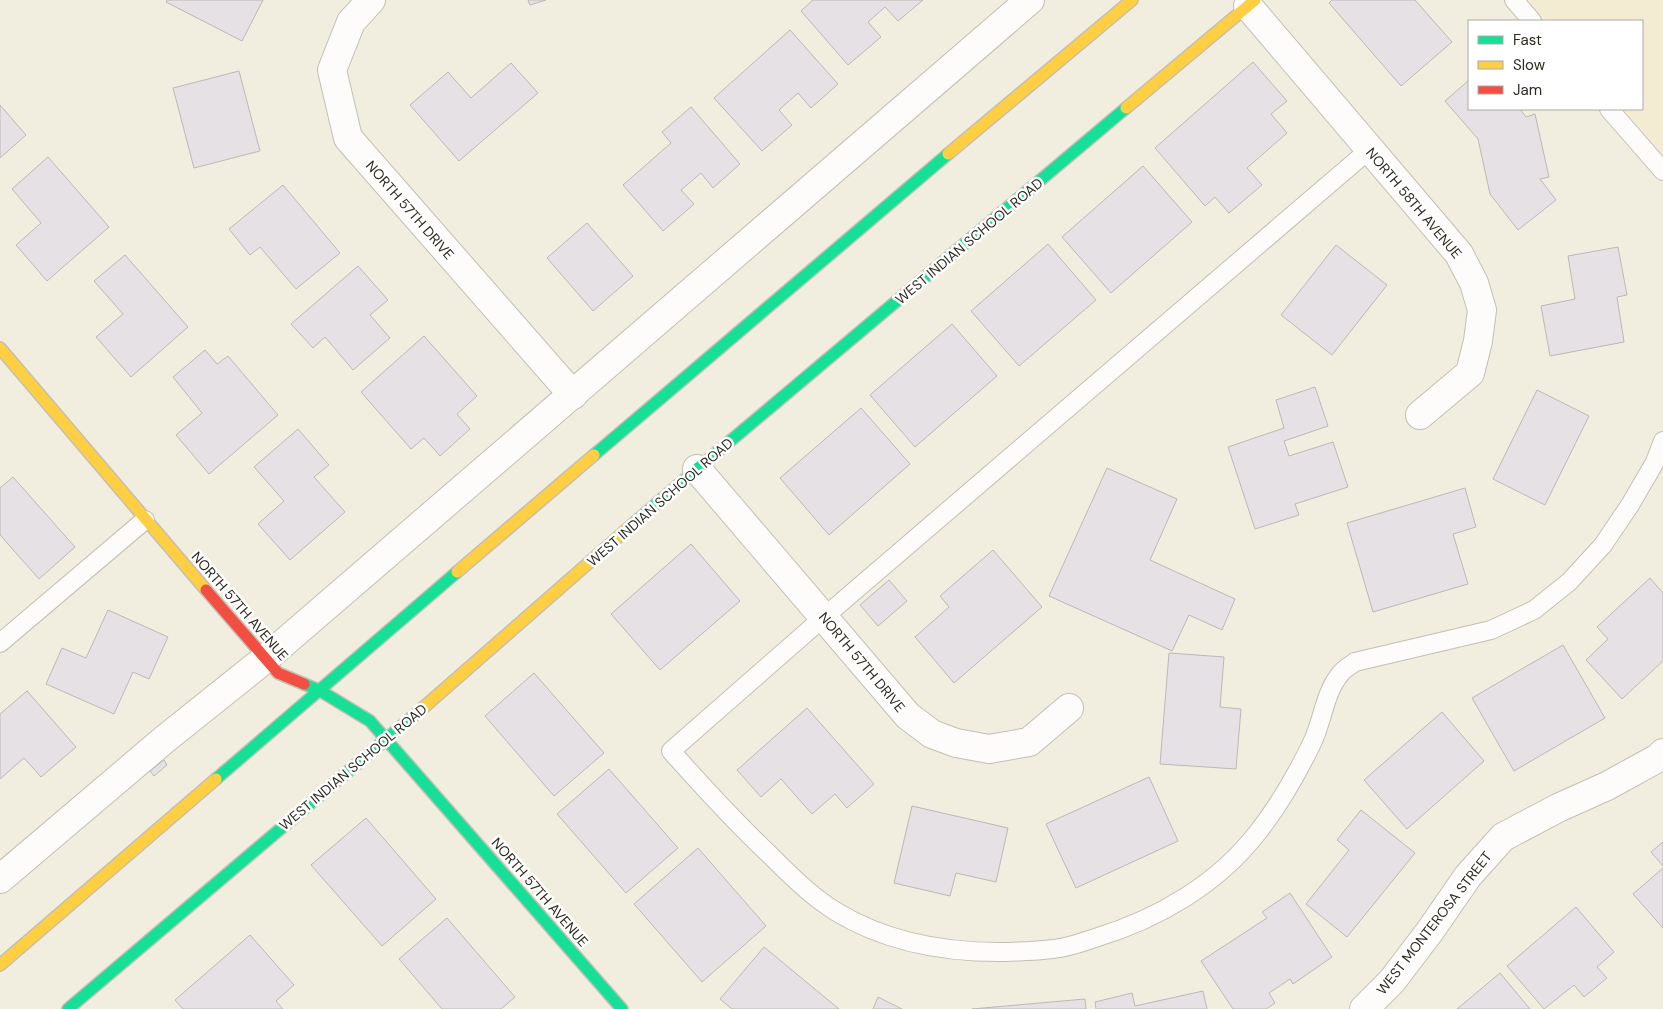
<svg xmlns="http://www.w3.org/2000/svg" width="1663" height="1009" font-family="'DM Sans',sans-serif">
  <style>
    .built { fill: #f4ecd2 }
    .building { fill: #e6e1e4; stroke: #bcb8b6 }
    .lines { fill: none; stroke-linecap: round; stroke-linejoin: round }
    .lane-casing { stroke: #c3bfb4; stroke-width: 20 }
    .street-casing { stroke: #c3bfb4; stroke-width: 30 }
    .fast-casing { stroke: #c3bfb4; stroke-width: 14 }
    .slow-casing { stroke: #c3bfb4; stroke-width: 14 }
    .jam-casing { stroke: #c3bfb4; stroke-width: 14 }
    .lane { stroke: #fdfcfa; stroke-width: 18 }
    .street { stroke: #fdfcfa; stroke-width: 28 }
    .fast { stroke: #16e098; stroke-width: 11 }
    .slow { stroke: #ffcf43; stroke-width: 11 }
    .jam { stroke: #f24e42; stroke-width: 11 }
    .labels { text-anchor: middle; stroke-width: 5; stroke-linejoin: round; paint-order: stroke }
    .street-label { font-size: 14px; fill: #2c291e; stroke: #fff }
  </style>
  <rect width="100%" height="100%" fill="#f2eedf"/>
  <!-- built -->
  <polygon class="built" points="1529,0 1663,0 1663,154 1624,109 1642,109 1642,21 1548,21"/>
  <!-- building -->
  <g class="building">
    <polygon points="167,0 263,0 242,41 166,2"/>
    <polygon points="528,0 546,0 530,5"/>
    <polygon points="813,0 923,0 898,21 885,7 868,22 881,37 848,65 801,11"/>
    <polygon points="1332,0 1415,0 1452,42 1401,86 1329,3"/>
    <polygon points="790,30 838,84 811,108 798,93 779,110 792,125 762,151 714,98"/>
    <polygon points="1253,62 1287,101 1271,114 1287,133 1247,168 1262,185 1229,213 1215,197 1205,206 1155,148"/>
    <polygon points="511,63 538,93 459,161 410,105 448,72 471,98"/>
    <polygon points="239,71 260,151 194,168 173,88"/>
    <polygon points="1469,80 1469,109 1520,109 1526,117 1535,114 1549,177 1540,179 1556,200 1518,230 1490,194 1478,139 1445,101"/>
    <polygon points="0,105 26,135 0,158"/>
    <polygon points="691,107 740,164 713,188 701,173 681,190 694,204 663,231 623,185 671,143 662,132"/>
    <polygon points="48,157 109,227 47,281 16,245 41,223 12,189"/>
    <polygon points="1143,166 1192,222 1111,293 1062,237"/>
    <polygon points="283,185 340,253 296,289 260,247 250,255 229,229"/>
    <polygon points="587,223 633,276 593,311 547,258"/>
    <polygon points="1048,244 1096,300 1019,366 971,311"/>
    <polygon points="1336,245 1387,285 1332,355 1281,315"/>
    <polygon points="1618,247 1627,295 1617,297 1624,342 1550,356 1541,306 1575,299 1568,256"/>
    <polygon points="125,255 188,327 131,377 96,337 123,314 94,281"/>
    <polygon points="358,266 388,300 370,315 390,338 353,370 325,337 313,348 291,324"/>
    <polygon points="952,324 997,376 915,447 870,395"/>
    <polygon points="424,336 477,396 457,414 470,429 440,456 424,438 411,449 361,392"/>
    <polygon points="205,350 217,364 228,356 278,415 209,474 176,435 202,413 173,377"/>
    <polygon points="1315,387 1328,426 1284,441 1289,456 1333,442 1348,487 1295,504 1299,515 1255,529 1228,447 1284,428 1276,400"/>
    <polygon points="1537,390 1589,416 1545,505 1493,479"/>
    <polygon points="861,408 910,464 829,535 780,478"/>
    <polygon points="298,429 329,465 314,477 345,512 290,560 258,524 284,501 254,467"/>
    <polygon points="1107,468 1177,499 1150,560 1235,599 1222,630 1189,615 1172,651 1049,596"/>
    <polygon points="13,477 75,547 39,579 0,535 0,488"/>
    <polygon points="1465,488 1476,527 1453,534 1468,584 1373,612 1347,523"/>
    <polygon points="691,544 740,601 660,670 611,614"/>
    <polygon points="993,550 1042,607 954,683 915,637 949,607 940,596"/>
    <polygon points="1650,578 1663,593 1663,661 1622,699 1586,660 1608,639 1597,627"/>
    <polygon points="889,580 907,601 878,626 860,605"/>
    <polygon points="108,610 168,637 149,679 133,672 114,714 46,684 62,648 86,658"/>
    <polygon points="1563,645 1605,718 1514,771 1472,698"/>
    <polygon points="1169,653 1224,657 1220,707 1241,709 1236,769 1160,764"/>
    <polygon points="534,673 604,753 554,796 485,716"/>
    <polygon points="27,691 76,747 41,777 24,758 0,779 0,714"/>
    <polygon points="807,708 874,784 847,808 835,794 812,814 781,779 761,797 737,770"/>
    <polygon points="1442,712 1484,761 1407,829 1364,780"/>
    <polygon points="164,760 167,765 154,776 150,771"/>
    <polygon points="609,769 678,848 626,893 557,814"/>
    <polygon points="1149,777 1178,841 1076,888 1046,824"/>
    <polygon points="912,806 1008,828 996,882 956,873 950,896 894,883"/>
    <polygon points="1361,810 1415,853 1347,937 1306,904 1349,850 1337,840"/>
    <polygon points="366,818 436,899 382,946 311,865"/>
    <polygon points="1663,842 1663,866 1651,852"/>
    <polygon points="698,848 766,926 702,982 634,904"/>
    <polygon points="1663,868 1663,928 1633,894"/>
    <polygon points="1290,893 1332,957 1293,984 1290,979 1269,993 1275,1003 1266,1009 1233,1009 1201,961 1267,918 1262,912"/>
    <polygon points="1576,907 1614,952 1597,967 1607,978 1584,997 1574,985 1544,1009 1507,966"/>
    <polygon points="447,918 515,997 501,1009 442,1009 399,959"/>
    <polygon points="250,935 294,985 276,1001 283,1009 183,1009 175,1000"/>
    <polygon points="764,947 839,1009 732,1009 720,999"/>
    <polygon points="1500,973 1530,1009 1457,1009"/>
    <polygon points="1203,991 1207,1009 1096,1009 1095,1002 1132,993 1135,1006"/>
    <polygon points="878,997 902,1009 873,1009"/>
    <polygon points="1085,999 1086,1009 972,1009"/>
  </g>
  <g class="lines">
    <!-- lane casing -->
    <g class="lane-casing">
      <g id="lane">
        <polyline points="1514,0 1532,21"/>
        <polyline points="1609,109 1663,171"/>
        <path d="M1370 149 824 617 671 751C703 787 735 822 770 855 790 875 811 896 835 911 887 943 947 953 1007 952 1026 951 1047 951 1065 947 1075 945 1086 941 1095 938 1158 919 1218 884 1258 832 1280 804 1297 774 1312 743 1323 721 1324 693 1341 673 1344 669 1351 665 1355 662L1491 630 1534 610 1569 582 1603 545 1630 505 1655 462 1663 441"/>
        <polyline points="0,643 145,520"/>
      </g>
    </g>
    <!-- street casing -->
    <g class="street-casing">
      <g id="street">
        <polyline points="371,0 351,22 332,70 348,138 573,395"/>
        <polyline points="1248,6 1459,254 1474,283 1482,310 1478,341 1470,373 1420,415"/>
        <polyline points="697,469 908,716 932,734 956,743 989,749 1029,742 1069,708"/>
        <polyline points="0,879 165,739 265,659 1030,0"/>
        <polyline points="1364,1009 1392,981 1430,931 1468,876 1503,837 1558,808 1607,786 1658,758 1663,753"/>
      </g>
    </g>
    <!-- fast casing -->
    <g class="fast-casing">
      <g id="fast">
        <polyline points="594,455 948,154"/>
        <polyline points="633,524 697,469 1126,108"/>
        <polyline points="304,684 319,690 370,721 622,1009"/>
        <polyline points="216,779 457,572"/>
        <polyline points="68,1009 424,707"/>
      </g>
    </g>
    <!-- slow casing -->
    <g class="slow-casing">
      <g id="slow">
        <polyline points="1126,108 1255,0"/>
        <polyline points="948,154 1132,0"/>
        <polyline points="0,348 206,590"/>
        <polyline points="457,572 594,455"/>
        <polyline points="424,707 633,524"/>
        <polyline points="0,965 216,779"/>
      </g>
    </g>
    <!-- jam casing -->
    <g class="jam-casing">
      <polyline id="jam" points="206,590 278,673 304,684"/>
    </g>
    <!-- lane -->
    <use href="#lane" class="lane"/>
    <!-- street -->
    <use href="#street" class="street"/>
    <!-- fast -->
    <use href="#fast" class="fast"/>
    <!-- slow -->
    <use href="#slow" class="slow"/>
    <!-- jam -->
    <use href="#jam" class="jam"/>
  </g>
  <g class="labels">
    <!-- street labels -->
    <g class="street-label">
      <text transform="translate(1414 203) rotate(50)" y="5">NORTH 58TH AVENUE</text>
      <text transform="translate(410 210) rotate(49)" y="5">NORTH 57TH DRIVE</text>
      <text transform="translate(969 241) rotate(-40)" y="5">WEST INDIAN SCHOOL ROAD</text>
      <text transform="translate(660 502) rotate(-41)" y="5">WEST INDIAN SCHOOL ROAD</text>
      <text transform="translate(240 606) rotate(49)" y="5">NORTH 57TH AVENUE</text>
      <text transform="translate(862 662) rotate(50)" y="5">NORTH 57TH DRIVE</text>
      <text transform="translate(353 767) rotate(-40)" y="5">WEST INDIAN SCHOOL ROAD</text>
      <text transform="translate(540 892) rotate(49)" y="5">NORTH 57TH AVENUE</text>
      <text transform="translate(1434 923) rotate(-52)" y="5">WEST MONTEROSA STREET</text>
    </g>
  </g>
  <!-- legend -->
  <rect x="1468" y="20" width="175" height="90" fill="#ffffff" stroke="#aba9a5"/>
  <rect x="1478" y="36" width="25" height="8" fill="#16e098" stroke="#aba9a5"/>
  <text x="1513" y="45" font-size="15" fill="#2c291e">Fast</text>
  <rect x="1478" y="61" width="25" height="8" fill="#ffcf43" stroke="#aba9a5"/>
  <text x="1513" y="70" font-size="15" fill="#2c291e">Slow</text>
  <rect x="1478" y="86" width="25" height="8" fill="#f24e42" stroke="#aba9a5"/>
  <text x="1513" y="95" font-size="15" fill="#2c291e">Jam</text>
</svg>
